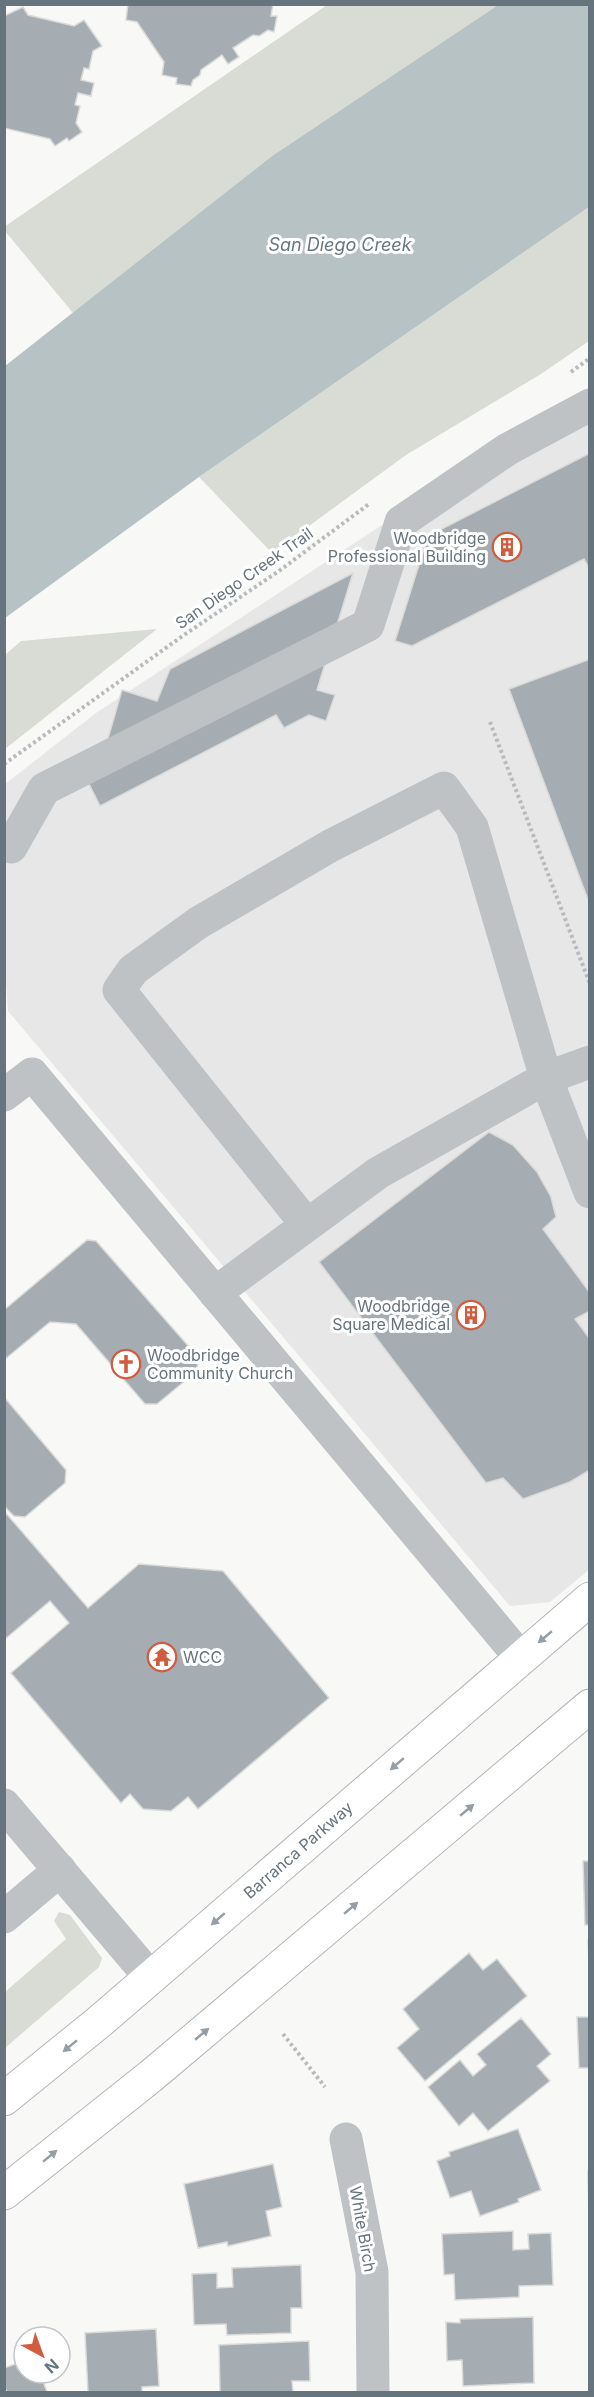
<svg xmlns="http://www.w3.org/2000/svg" width="594" height="2397" font-family="Inter,sans-serif">
  <style>
    .built { fill: #e6e7e6 }
    .green { fill: #d8dcd5 }
    .water { fill: #b7c2c5 }
    .building { fill: #a6adb2; stroke: #dadad8; stroke-width: 1.5 }
    .lines { fill: none; stroke-linecap: round; stroke-linejoin: round }
    .major-casing { stroke: #b2b6b9; stroke-width: 35 }
    .path { stroke: #b8bbbe; stroke-width: 4; stroke-dasharray: 3 3; stroke-linecap: butt }
    .minor { stroke: #bec2c5; stroke-width: 33 }
    .major { stroke: #fff; stroke-width: 33 }
    .oneway { fill: #949ea4 }
    .labels { text-anchor: middle; stroke-width: 6; stroke-linejoin: round; paint-order: stroke }
    .poi-label { font-size: 16px; fill: #66747d; stroke: #fff; text-anchor: end }
    .street-label { font-size: 16px; fill: #66747d; stroke: #fff }
    .water-label { font-size: 18px; font-style: italic; fill: #67797f; stroke: #fff }
  </style>
  <rect width="100%" height="100%" fill="#f8f8f6"/>
  <!-- built -->
  <polygon class="built" points="589,389 590,1569 550,1602 510,1606 8,1011 4,953 4,785 96,713"/>
  <!-- green -->
  <g class="green">
    <polygon points="327,5 498,5 272,156 73,313 5,231 4,227"/>
    <polygon points="589,207 589,341 541,374 406,455 272,553 199,477"/>
    <polygon points="157,629 5,749 5,655 21,641"/>
    <polygon points="59,1912 70,1915 102,1958 99,1967 5,2048 5,1992 66,1939 54,1921"/>
  </g>
  <!-- water -->
  <polygon class="water" points="498,5 589,5 589,207 199,477 5,618 5,366 272,156"/>
  <!-- building -->
  <g class="building">
    <polygon points="128,4 273,4 271,16 277,16 274,32 268,30 259,36 253,35 233,48 239,57 228,64 222,55 201,70 200,75 193,80 191,86 176,84 177,78 162,75 164,62 137,22 126,20"/>
    <polygon points="23,7 28,15 74,26 84,20 102,46 93,51 89,69 84,68 81,80 94,83 91,96 78,93 75,105 80,106 76,123 82,132 69,141 67,138 55,146 50,139 4,128 4,16"/>
    <polygon points="590,453 590,570 584,559 412,646 395,641 428,536"/>
    <polygon points="353,573 317,690 335,695 326,721 309,715 284,728 276,715 100,806 76,758 107,742 122,690 157,701 170,669"/>
    <polygon points="590,659 590,905 509,689"/>
    <polygon points="489,1132 513,1145 537,1172 551,1197 556,1217 543,1229 590,1293 590,1311 575,1319 590,1339 590,1470 570,1482 523,1499 503,1478 486,1483 319,1262"/>
    <polygon points="87,1240 96,1241 198,1357 197,1371 157,1404 145,1404 76,1324 50,1322 4,1360 4,1310"/>
    <polygon points="4,1397 66,1470 65,1483 25,1517 14,1516 4,1506"/>
    <polygon points="4,1511 88,1608 139,1564 223,1571 329,1698 198,1809 188,1797 171,1811 143,1809 130,1794 121,1803 11,1673 69,1623 50,1601 4,1640"/>
    <polygon points="583,1861 590,1861 590,1925 585,1925"/>
    <polygon points="588,1940 590,1940 590,1985"/>
    <polygon points="469,1953 483,1970 497,1959 527,1996 425,2081 397,2048 419,2029 403,2009"/>
    <polygon points="577,2017 590,2017 590,2068 579,2068"/>
    <polygon points="521,2018 551,2054 537,2066 550,2081 488,2131 473,2113 459,2126 428,2087 460,2060 473,2076 486,2065 477,2054"/>
    <polygon points="518,2129 541,2190 518,2199 519,2202 480,2216 471,2191 450,2198 437,2161 450,2156 449,2152"/>
    <polygon points="273,2164 282,2207 266,2211 271,2236 228,2246 227,2242 198,2248 184,2184"/>
    <polygon points="588,2171 590,2171 589,2219"/>
    <polygon points="513,2231 513,2250 529,2249 528,2234 551,2233 553,2285 519,2286 519,2297 455,2300 454,2274 444,2275 442,2234"/>
    <polygon points="301,2265 302,2308 291,2308 291,2333 227,2335 226,2324 194,2325 192,2274 217,2273 217,2288 233,2287 232,2268"/>
    <polygon points="533,2317 534,2383 463,2386 462,2360 447,2361 446,2322 460,2323 460,2319"/>
    <polygon points="156,2329 159,2386 142,2387 142,2392 88,2392 85,2333"/>
    <polygon points="309,2341 310,2381 292,2381 293,2392 220,2392 219,2345"/>
    <polygon points="24,2361 24,2373 40,2373 47,2392 7,2392 4,2385 4,2368"/>
  </g>
  <g class="lines">
    <!-- major casing -->
    <g class="major-casing">
      <g id="major">
        <polyline points="4,2099 99,2022 590,1599"/>
        <polyline points="4,2193 151,2076 590,1706"/>
      </g>
    </g>
    <!-- path -->
    <g class="path">
      <polyline points="571,372 590,358"/>
      <polyline points="490,722 590,984"/>
      <polyline points="4,764 184,635 279,571 369,504"/>
      <polyline points="283,2034 325,2087"/>
    </g>
    <!-- minor -->
    <g class="minor">
      <polyline points="11,847 44,789 368,625 401,522 508,449 590,405"/>
      <polyline points="590,1062 546,1078 590,1192"/>
      <polyline points="4,1095 32,1074 520,1657"/>
      <polyline points="215,1293 378,1173 546,1078 472,827 444,788 330,846 198,923 133,970 119,990 307,1225"/>
      <polyline points="4,1805 151,1978"/>
      <polyline points="4,1917 60,1870"/>
      <polyline points="346,2139 372,2272 373,2392"/>
    </g>
    <!-- major -->
    <use href="#major" class="major"/>
  </g>
  <!-- one-way arrows -->
  <defs><path id="oneway-solid" d="M-6-.8H1V-3.2L6.5 0L1 3.2V.8H-6Z" transform="scale(1.5)"/></defs>
  <g class="oneway">
    <use href="#oneway-solid" transform="translate(545 1637) rotate(140)"/>
    <use href="#oneway-solid" transform="translate(397 1764) rotate(139)"/>
    <use href="#oneway-solid" transform="translate(467 1810) rotate(-40)"/>
    <use href="#oneway-solid" transform="translate(351 1908) rotate(-40)"/>
    <use href="#oneway-solid" transform="translate(218 1919) rotate(139)"/>
    <use href="#oneway-solid" transform="translate(202 2034) rotate(-40)"/>
    <use href="#oneway-solid" transform="translate(70 2046) rotate(141)"/>
    <use href="#oneway-solid" transform="translate(50 2156) rotate(-39)"/>
  </g>
  <!-- icons -->
  <defs>
    <g id="building-ring" transform="scale(1.5)"><circle r="9.5" fill="#fff" stroke="#cf5d3f" stroke-width="1.5"/><path d="M-4-6H4V6H1V3H-1V6H-4ZM-2.5-4.3h1.7v1.8h-1.7ZM.8-4.3h1.7v1.8H.8ZM-2.5-1h1.7V.8h-1.7ZM.8-1h1.7V.8H.8Z" fill="#cf5d3f"/></g>
    <g id="church-ring" transform="scale(1.5)"><circle r="9.5" fill="#fff" stroke="#cf5d3f" stroke-width="1.5"/><path d="M-1.2-6h2.4v3.5h3.3v2.4h-3.3V6h-2.4V-.1h-3.3v-2.4h3.3Z" fill="#cf5d3f"/></g>
    <g id="temple-ring" transform="scale(1.5)"><circle r="9.5" fill="#fff" stroke="#cf5d3f" stroke-width="1.5"/><path d="M0-6L5-2H3V0L6.5 2.5H4V6H1.5V3h-3V6H-4V2.5H-6.5L-3 0V-2H-5Z" fill="#cf5d3f"/></g>
  </defs>
  <g fill-rule="evenodd">
    <use href="#building-ring" x="507" y="547"/>
    <use href="#building-ring" x="471" y="1315"/>
    <use href="#church-ring" x="126" y="1364"/>
    <use href="#temple-ring" x="162" y="1657"/>
  </g>
  <g class="labels">
    <!-- poi labels -->
    <g class="poi-label">
      <text x="486" y="544">Woodbridge<tspan x="486" dy="18">Professional Building</tspan></text>
      <text x="450" y="1312">Woodbridge<tspan x="450" dy="18">Square Medical</tspan></text>
      <text x="147" y="1361" text-anchor="start">Woodbridge<tspan x="147" dy="18">Community Church</tspan></text>
      <text x="183" y="1663" text-anchor="start">WCC</text>
    </g>
    <!-- street labels -->
    <g class="street-label">
      <text transform="translate(244 578) rotate(-35)" y="6">San Diego Creek Trail</text>
      <text transform="translate(298 1850) rotate(-41)" y="6">Barranca Parkway</text>
      <text transform="translate(363 2229) rotate(80)" y="6">White Birch</text>
    </g>
    <!-- water labels -->
    <g class="water-label">
      <text x="340" y="251">San Diego Creek</text>
    </g>
  </g>
  <!-- border -->
  <rect width="594" height="2397" fill="none" stroke="#66747d" stroke-width="12"/>
  <!-- north arrow -->
  <g transform="translate(42 2355) rotate(139)"><circle r="28" fill="#ffffff" stroke="#c2c7cb" stroke-width="1.5"/>
  <path d="M0-4.5L10 22L0 15L-10 22Z" fill="#cf5d3f"/>
  <text y="-9" font-size="16" font-weight="bold" text-anchor="middle" fill="#66747d">N</text>
  </g>
</svg>
